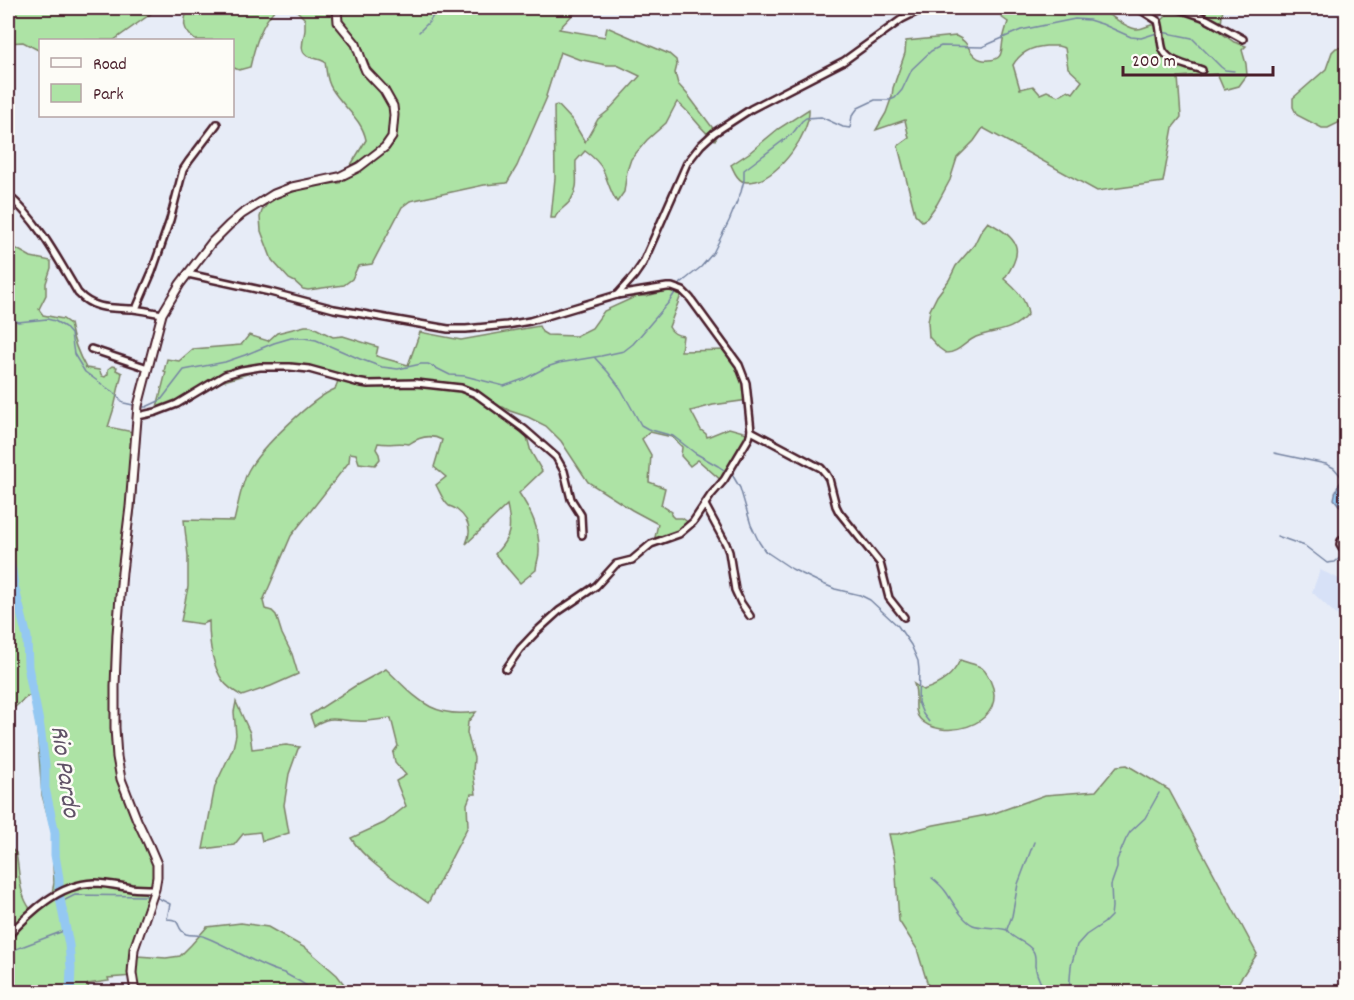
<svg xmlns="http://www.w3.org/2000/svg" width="1354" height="1000" font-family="Dekko,sans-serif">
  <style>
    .built { fill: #d7e1f7 }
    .green { fill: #ade3a5; stroke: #7c8168; stroke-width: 1.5; fill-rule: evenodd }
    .water { fill: #94c8f2; stroke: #7684a2; stroke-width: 1.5 }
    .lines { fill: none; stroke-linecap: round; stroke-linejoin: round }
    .stream { stroke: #7684a2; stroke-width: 1.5 }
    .river { stroke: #94c8f2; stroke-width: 9 }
    .street-casing { stroke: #4a1f2b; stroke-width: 10 }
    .secondary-casing { stroke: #4a1f2b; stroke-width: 11 }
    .street { stroke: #fdfcf7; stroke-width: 5 }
    .secondary { stroke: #fdfcf7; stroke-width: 7 }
    .labels { text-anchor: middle; stroke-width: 5; stroke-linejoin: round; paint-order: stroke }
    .water-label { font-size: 26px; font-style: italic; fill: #605267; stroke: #fdfcf7 }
  </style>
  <rect width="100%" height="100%" fill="#e7ecf7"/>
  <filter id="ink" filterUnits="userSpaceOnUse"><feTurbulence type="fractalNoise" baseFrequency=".0167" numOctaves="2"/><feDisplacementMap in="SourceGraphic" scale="12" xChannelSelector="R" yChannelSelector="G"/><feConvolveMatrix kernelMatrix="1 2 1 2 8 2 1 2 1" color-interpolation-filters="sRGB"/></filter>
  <g filter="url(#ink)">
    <!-- built -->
    <polygon class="built" points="1320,570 1346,582 1346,624 1312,592"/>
    <!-- green -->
    <g class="green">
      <polygon points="8,8 159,8 114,40 40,40 40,51 23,42 8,43"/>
      <path d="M188 8H276C261 24 255 45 250 67L239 70 234 68 233 70 232 40H195C182 29 183 23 188 8Z"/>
      <path d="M294 8H579L559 29 605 37 607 27 669 54 676 60 677 65 675 73 678 84 688 95 718 135 715 140C700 130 692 113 677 102L666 123 647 140 631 159 627 171 624 192 617 202C610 192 608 181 603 170 599 162 592 156 585 151L576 161C575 176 580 185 571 200 566 207 558 210 555 218H551L555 178 554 106 557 105 559 106 572 120 585 142 598 119 608 111 640 76 617 65H606L578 59 560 52 546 96 547 97 517 166 507 183 484 185 410 201 402 207 372 264 358 266 352 279 344 285 308 290 303 289 295 282 289 279 272 260 261 231 260 217 262 211 271 199 314 185 340 183 366 140C362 119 343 107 332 89 326 80 327 73 325 62 319 59 316 59 310 57 297 53 304 39 305 30 305 27 305 22 305 19Z"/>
      <path d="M1045 8C1063 8 1084 5 1102 11 1112 15 1125 28 1136 29 1144 30 1148 23 1158 25L1166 16 1162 8H1223L1220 32 1234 42 1246 46 1242 50 1246 64 1247 75 1239 86 1224 90 1217 74 1178 77 1181 117 1173 127 1163 182 1097 191 983 128 974 141 957 158 950 180 937 204 927 218 922 221 915 214 898 146 909 138 905 120 876 130 886 113 892 96 893 88 905 53 906 41 956 36C969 42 967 49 975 56 978 59 984 61 988 60 1004 60 1001 50 1003 40 1004 34 1006 28 1008 22L1001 17 1011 9C1023 11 1035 18 1045 8ZM1046 46H1058L1065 48 1068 68 1082 81 1073 93 1068 90 1058 96 1047 91 1040 94 1033 86 1020 89 1013 65C1020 53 1032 47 1046 46Z"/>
      <polygon points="1346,47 1346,125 1340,122 1328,128 1322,128 1297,115 1293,107 1293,98 1326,69 1332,52 1336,48"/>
      <path d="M809 109C811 133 779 176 756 181 751 182 746 183 742 181 736 178 734 171 731 165L749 153 778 129Z"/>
      <path d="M8 218 15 225 12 242 15 248 31 257 51 261V268L46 283V295L39 309 40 311 43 315 63 319 70 324C73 341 78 354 86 368L99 370 102 376 105 377 108 374V369L112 366 117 367 116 370 122 373 114 408 108 427 133 432 141 420 135 505 130 544 124 575 116 703 121 770 154 858 153 881 150 898 132 953 137 956 166 958 180 956 191 945 207 927 241 923 268 927 307 949 337 975 350 992H137L133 976 108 978 109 981 88 984 89 992H8V940L16 929 8 911C10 907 13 902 12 897L8 895 13 879 12 875H8V846L16 853C20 873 18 893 31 910L40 901 52 893 54 883 53 867 54 846 53 835 42 795 37 728 31 696H28L8 713Z"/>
      <path d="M988 222C1018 238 1026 249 1004 279 1016 289 1026 299 1028 314 1010 334 996 329 976 337 965 342 958 353 946 353L939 348 929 337 928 322 930 310 937 296 949 280 956 266 974 245 981 231Z"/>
      <path d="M667 291 676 292 681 295 669 327C672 333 676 335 683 336L681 351 727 350 743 377 748 400 713 405 691 411 701 430 706 434 707 437 729 428 747 433 753 430 755 434 748 439 722 481 698 460 690 466 681 456 682 447 672 437 650 432 642 439 651 455 649 482 665 488 661 505 672 512 671 515 674 518H682L692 525C679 539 669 540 653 546L658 524 632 510 588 482 561 441 546 426 528 417 510 411 503 407H499L497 412 527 437 531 452 542 471 519 493C531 511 540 529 539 552 539 558 536 564 536 570L520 583 495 554C511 537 512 528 507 505L466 544C472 531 469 519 457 510 455 508 452 507 449 506 443 501 440 492 436 485L446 477 434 467 442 440C431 434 419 437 409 444 398 442 390 445 378 443L376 449 379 454 380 459 375 465 359 463 356 454 350 453 349 462 291 536 263 601 265 609 272 611 276 615 282 634 292 654 298 674 271 686 242 696C235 692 228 688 223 681 211 664 209 641 209 621L202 624 181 621 188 587V556L184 520 234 521C238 505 241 486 248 471 260 449 312 398 335 389L338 381 301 369 260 370 221 382 185 403 157 416V407L166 372 164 371 167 359 179 361 193 349 241 345 249 335 268 341 277 333 305 326H311L333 337 343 336 378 347 376 356 408 365 420 332 461 340 539 326 542 332 547 335 576 336 592 328 604 311 637 296H646Z"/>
      <path d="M960 660C967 663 977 664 982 668 987 672 991 682 993 688 1003 727 940 741 920 719 912 710 919 696 914 684L923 690C940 685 953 676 960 660Z"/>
      <path d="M386 669C416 697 430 719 476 712L468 722 467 733 474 758 473 772 476 794H471L467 804 468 826 428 903C404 885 367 864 351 838L384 823 406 806 396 781 406 775 395 762 393 753 398 746 391 718C380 719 368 722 357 721 337 721 332 714 314 726L310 715 355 686Z"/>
      <polygon points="236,702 250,733 252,749 286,745 300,747 298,749 289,774 284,805 289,833 262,841 260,832 243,834 234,845 203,849 215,786 233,748 236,735 234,712"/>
      <polygon points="1127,765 1169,790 1257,954 1232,992 930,992 917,949 899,921 895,861 889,834 898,834 934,825 992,814 1045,795 1096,791 1117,766"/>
    </g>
    <!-- water -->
    <path class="water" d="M1346 477V511L1342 509 1334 499C1335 491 1339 482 1346 477Z"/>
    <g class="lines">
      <!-- stream -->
      <g class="stream">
        <polyline points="419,32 429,22 438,8"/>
        <polyline points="1162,32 1192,38 1221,67 1225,70 1234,71"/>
        <polyline points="8,316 18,322 47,319 55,321 65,327 71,334 74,354 85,372 114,393 124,403 133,405"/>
        <polyline points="595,358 608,372 621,389 641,425 648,429 673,436 695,453 718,466 727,472"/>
        <polyline points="142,407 146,407 161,400 184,370 225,362 245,355 274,343 291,338 304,338 316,340 360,359 382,367 398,369 421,364 428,364 450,375 465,376 504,386 524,379 547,367 559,363 601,356 624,351 633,344 669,302 681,283 701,267 713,253 729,221 741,192 744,180 744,170 793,133 802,121 806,118 821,117 843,127 850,128 852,116 858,108 875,100 890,100 895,98 902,90 912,69 931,51 941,46 982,47 1021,30 1075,19 1089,20 1102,24 1131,37 1141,38 1157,33"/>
        <polyline points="1274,453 1326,464 1334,468 1346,482"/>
        <polyline points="733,476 740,488 751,525 759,542 765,551 792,569 821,583 835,589 860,595 870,600 898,626 911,645 918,661 919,670 918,702 923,714 929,722"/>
        <polyline points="1277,536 1305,546 1327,563 1335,562 1343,555"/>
        <polyline points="8,581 14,577"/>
        <path d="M932 878C937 882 942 886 946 892 953 902 962 920 973 925 980 928 997 927 1007 930 1012 940 1027 941 1033 951 1036 955 1035 961 1035 966 1037 976 1041 986 1048 992"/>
        <path d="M156 897 170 904 167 919C183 919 175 929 186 934 192 936 199 934 205 937 226 945 246 958 267 967 273 970 279 971 284 973 296 979 306 985 316 992"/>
        <polyline points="60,900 65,900 75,895 148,896"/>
        <polyline points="1007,929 1012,916 1018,884 1034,842"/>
        <polyline points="8,952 66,930"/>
        <polyline points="1069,992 1071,966 1077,945 1086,935 1104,923 1111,916 1112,907 1111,885 1117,868 1117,860 1126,839 1130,832 1145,818 1159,793"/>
      </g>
      <!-- river -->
      <polyline class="river" points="8,559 12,570 14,585 27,637 28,667 40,727 45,765 45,788 55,833 55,855 59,878 59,893 69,945 71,968 70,992"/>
      <!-- street casing -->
      <g class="street-casing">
        <g id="street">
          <path d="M1138 8 1158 21C1161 30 1160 42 1163 50 1169 63 1191 66 1202 70"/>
          <polyline points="1177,8 1203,17 1243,39"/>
          <path d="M8 195C38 221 58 259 78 293 94 310 111 308 133 309 142 310 152 312 162 314"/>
          <polyline points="188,274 270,292 334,309 448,329 466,329 507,325 530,321 617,295 667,287 672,287 683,291 690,298 739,365 746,383 751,431 749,438 724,480 711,495 693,522 679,534 651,544 632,560 616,564 596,586 559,611 537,631 520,649 506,669"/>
          <polyline points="617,295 634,276 643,263 687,163 701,145 714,133 751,109 844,61 902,19 924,8"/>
          <polyline points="136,309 152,272 170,220 183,170 189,161 217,124"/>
          <polyline points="91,349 148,368"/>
          <polyline points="138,416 156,412 177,404 225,375 242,370 260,367 290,367 309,369 356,382 368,384 416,383 461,388 476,394 524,429 556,457 564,471 571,499 581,515 582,535"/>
          <polyline points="751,431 813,464 821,468 826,474 829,479 836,506 839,512 880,563 889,598 904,617"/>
          <polyline points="705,505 726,544 729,552 735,590 741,603 750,616"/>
          <polyline points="1346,537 1341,541 1340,544 1346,554"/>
          <path d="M8 936C30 912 59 884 94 883 106 883 119 886 131 888 139 889 147 889 155 889"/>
        </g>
      </g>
      <!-- secondary casing -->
      <g class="secondary-casing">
        <polyline id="secondary" points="135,992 132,973 134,949 155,889 157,877 157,864 148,843 137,820 121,779 117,757 115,728 115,686 117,634 122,572 130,507 138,406 162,314 180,284 212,242 229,225 242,214 274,194 292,187 339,177 359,167 385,147 392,137 394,115 393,106 384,90 366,71 363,64 356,44 338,22 337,8"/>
      </g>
      <!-- street -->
      <use href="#street" class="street"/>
      <!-- secondary -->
      <use href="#secondary" class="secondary"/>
    </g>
  </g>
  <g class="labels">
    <!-- water labels -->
    <g class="water-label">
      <text transform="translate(67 771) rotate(82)" y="9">Rio Pardo</text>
    </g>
  </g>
  <!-- margin -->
  <rect width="1354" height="1000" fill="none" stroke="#fdfcf7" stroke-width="30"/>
  <rect x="15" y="15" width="1324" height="970" fill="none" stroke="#4a1f2b" stroke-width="2" filter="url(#ink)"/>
  <!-- legend -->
  <rect x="39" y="39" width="195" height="78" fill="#fdfcf7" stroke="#b5a4a5" stroke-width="1.5"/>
  <rect x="51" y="58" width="30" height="9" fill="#fdfcf7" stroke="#b5a4a5" stroke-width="1.5"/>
  <text x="93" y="69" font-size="18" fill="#4a1f2b">Road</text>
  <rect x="51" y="84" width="30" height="18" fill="#ade3a5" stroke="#b5a4a5" stroke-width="1.5"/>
  <text x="93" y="99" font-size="18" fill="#4a1f2b">Park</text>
  <!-- scale -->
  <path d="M1123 66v9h150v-9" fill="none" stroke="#4a1f2b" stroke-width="3"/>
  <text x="1132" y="66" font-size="18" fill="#4a1f2b" stroke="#fdfcf7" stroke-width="4.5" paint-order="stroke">200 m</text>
</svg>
